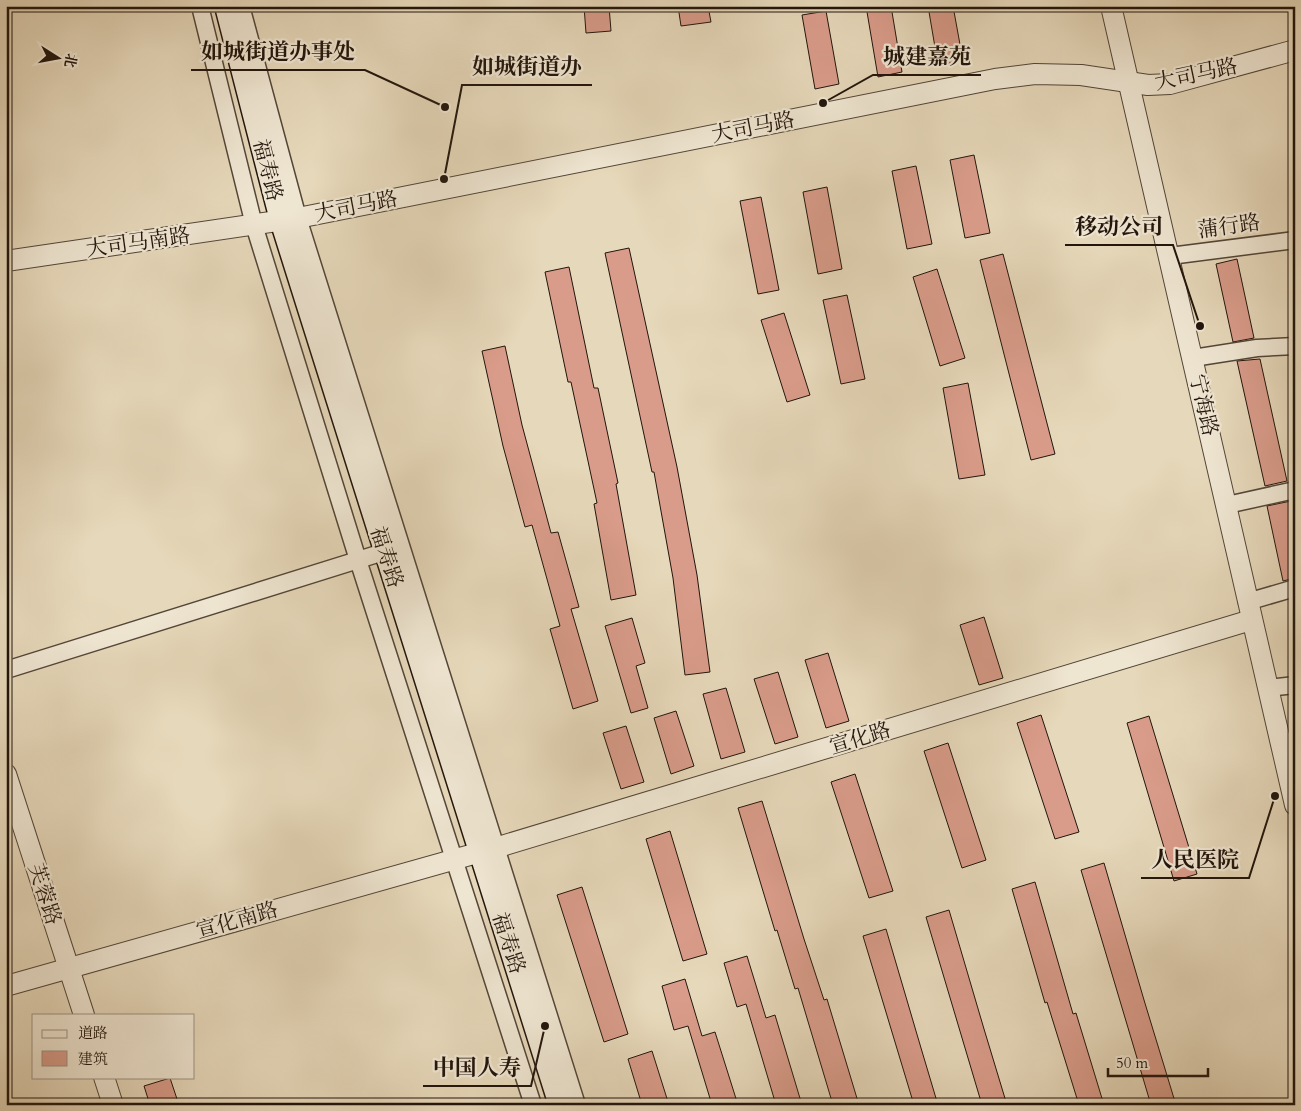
<svg xmlns="http://www.w3.org/2000/svg" width="1301" height="1111" font-family="Cardo,'Noto Serif SC',serif">
  <style>
    .building { fill: #d99c8a; stroke: #22150c }
    .lines { fill: none; stroke-linecap: round; stroke-linejoin: round }
    .minor-casing { stroke: #534638; stroke-width: 19 }
    .tertiary-casing { stroke: #534638; stroke-width: 22 }
    .secondary-casing { stroke: #22150c; stroke-width: 25 }
    .minor { stroke: #efe6d2; stroke-width: 16 }
    .tertiary { stroke: #efe6d2; stroke-width: 20 }
    .secondary { stroke: #efe6d2; stroke-width: 22 }
    .labels { text-anchor: middle; stroke-width: 4.5; stroke-linejoin: round; paint-order: stroke }
    .street-label { font-size: 21px; fill: #22150c; stroke: #efe6d2 }
    .leader { fill: none; stroke: #22150c; stroke-width: 2 }
    .callout-dot { fill: #22150c; stroke: #efe6d2; stroke-width: 2 }
    .callout-label { font-size: 22px; text-anchor: middle; font-weight: bold; fill: #22150c; stroke: #efe6d2; stroke-width: 4.5; stroke-linejoin: round; paint-order: stroke }
  </style>
  <rect width="100%" height="100%" fill="#e6d8ba"/>
  <filter id="stains"><feTurbulence type="fractalNoise" baseFrequency=".004" numOctaves="4"/><feColorMatrix values="0 0 0 0 .2 0 0 0 0 .09 0 0 0 0 .02 0 0 0 .5 -.17"/></filter>
  <radialGradient id="worn" r=".72"><stop offset=".6" stop-color="#630" stop-opacity="0"/><stop offset="1" stop-color="#630" stop-opacity=".3"/></radialGradient>
  <!-- building -->
  <g class="building">
    <polygon points="584,6 609,6 611,31 586,33"/>
    <polygon points="678,6 708,6 711,22 681,26"/>
    <polygon points="866,6 891,6 902,72 878,77"/>
    <polygon points="928,6 953,6 963,61 938,65"/>
    <polygon points="826,11 839,84 815,89 802,15"/>
    <polygon points="974,155 990,233 965,238 950,160"/>
    <polygon points="916,166 932,244 907,249 892,171"/>
    <polygon points="827,187 842,269 818,274 803,192"/>
    <polygon points="761,197 779,290 758,294 740,201"/>
    <polygon points="629,248 677,467 697,575 710,672 685,675 673,578 654,472 652,472 605,253"/>
    <polygon points="1003,254 1055,454 1031,460 980,260"/>
    <polygon points="1237,259 1254,338 1233,342 1216,264"/>
    <polygon points="569,267 594,388 598,388 618,483 616,484 636,595 611,600 594,504 597,503 571,382 568,382 545,272"/>
    <polygon points="937,269 965,358 940,366 913,277"/>
    <polygon points="847,295 865,379 841,384 823,300"/>
    <polygon points="784,313 810,395 787,402 761,320"/>
    <polygon points="505,346 522,425 551,533 558,532 579,607 571,609 598,701 573,709 550,629 560,626 532,525 525,527 503,446 482,351"/>
    <polygon points="1260,359 1287,481 1265,486 1237,361"/>
    <polygon points="968,383 985,475 959,479 943,388"/>
    <polygon points="1291,501 1295,518 1295,578 1283,581 1267,506"/>
    <polygon points="984,617 1003,678 979,685 960,625"/>
    <polygon points="632,618 645,663 636,666 648,708 631,713 605,626"/>
    <polygon points="828,653 849,721 826,728 805,660"/>
    <polygon points="778,672 798,737 775,744 754,679"/>
    <polygon points="726,688 745,752 721,759 703,694"/>
    <polygon points="676,711 694,766 671,774 654,718"/>
    <polygon points="1041,715 1079,832 1055,839 1017,723"/>
    <polygon points="1149,716 1197,874 1174,881 1127,723"/>
    <polygon points="626,726 644,782 621,789 603,733"/>
    <polygon points="948,743 986,860 962,868 924,751"/>
    <polygon points="855,774 893,891 869,898 831,782"/>
    <polygon points="762,801 804,939 824,1000 827,999 859,1105 833,1105 798,988 795,989 777,930 775,931 738,808"/>
    <polygon points="670,831 707,954 683,961 646,839"/>
    <polygon points="1104,863 1144,1000 1176,1105 1151,1105 1081,870"/>
    <polygon points="1035,882 1073,1014 1076,1013 1104,1105 1079,1105 1047,1002 1045,1003 1012,889"/>
    <polygon points="582,887 628,1034 604,1042 557,895"/>
    <polygon points="949,910 984,1029 1007,1105 982,1105 926,917"/>
    <polygon points="886,929 921,1048 938,1105 914,1105 863,936"/>
    <polygon points="747,956 766,1018 775,1015 802,1105 776,1105 746,1004 737,1007 724,963"/>
    <polygon points="685,979 702,1036 715,1032 738,1105 712,1105 688,1026 674,1030 662,986"/>
    <polygon points="652,1051 669,1105 642,1105 628,1059"/>
    <polygon points="170,1078 179,1105 150,1105 144,1086"/>
  </g>
  <g class="lines">
    <!-- minor casing -->
    <g class="minor-casing">
      <g id="minor">
        <polyline points="200,6 254,225 358,560 533,1105"/>
        <polyline points="241,6 298,218 577,1105"/>
        <polyline points="1170,256 1295,240"/>
        <polyline points="1193,358 1257,348 1295,346"/>
        <polyline points="1227,505 1295,490"/>
        <polyline points="1247,602 1295,588"/>
        <polyline points="6,670 374,555"/>
        <polyline points="1268,688 1295,685"/>
      </g>
    </g>
    <!-- tertiary casing -->
    <g class="tertiary-casing">
      <g id="tertiary">
        <polyline points="1111,6 1295,805"/>
        <polyline points="6,261 298,218 995,79 1035,74 1081,75 1148,85 1170,84 1295,50"/>
        <polyline points="6,774 84,1015"/>
        <polyline points="6,986 495,848 1251,620"/>
        <polyline points="104,1077 113,1105"/>
      </g>
    </g>
    <!-- secondary casing -->
    <g class="secondary-casing">
      <polyline id="secondary" points="226,6 281,220 560,1105"/>
    </g>
    <!-- minor -->
    <use href="#minor" class="minor"/>
    <!-- tertiary -->
    <use href="#tertiary" class="tertiary"/>
    <!-- secondary -->
    <use href="#secondary" class="secondary"/>
  </g>
  <g class="labels">
    <!-- street labels -->
    <g class="street-label">
      <text transform="translate(1196 74) rotate(-12)" y="7">大司马路</text>
      <text transform="translate(753 127) rotate(-11)" y="7">大司马路</text>
      <text transform="translate(268 170) rotate(76)" y="7">福寿路</text>
      <text transform="translate(356 206) rotate(-11)" y="7">大司马路</text>
      <text transform="translate(1229 226) rotate(-8)" y="7">蒲行路</text>
      <text transform="translate(138 242) rotate(-8)" y="7">大司马南路</text>
      <text transform="translate(1204 405) rotate(77)" y="7">宁海路</text>
      <text transform="translate(387 557) rotate(72)" y="7">福寿路</text>
      <text transform="translate(860 738) rotate(-17)" y="7">宣化路</text>
      <text transform="translate(45 894) rotate(72)" y="7">芙蓉路</text>
      <text transform="translate(237 920) rotate(-16)" y="7">宣化南路</text>
      <text transform="translate(509 943) rotate(72)" y="7">福寿路</text>
    </g>
  </g>
  <!-- callouts -->
  <path class="leader" d="M445 107L365 70H191M823 103L873 75H981M444 179L462 85H592M1200 326L1173 245H1065M1275 796L1249 878H1141M545 1026L531 1086H423"/>
  <g class="callout-dot">
    <circle cx="445" cy="107" r="5"/>
    <circle cx="823" cy="103" r="5"/>
    <circle cx="444" cy="179" r="5"/>
    <circle cx="1200" cy="326" r="5"/>
    <circle cx="1275" cy="796" r="5"/>
    <circle cx="545" cy="1026" r="5"/>
  </g>
  <g class="callout-label">
    <text x="278" y="59">如城街道办事处</text>
    <text x="927" y="64">城建嘉苑</text>
    <text x="527" y="74">如城街道办</text>
    <text x="1119" y="234">移动公司</text>
    <text x="1195" y="867">人民医院</text>
    <text x="477" y="1075">中国人寿</text>
  </g>
  <!-- margin -->
  <rect width="1301" height="1111" fill="none" stroke="#e6d8ba" stroke-width="25"/>
  <rect x="8" y="8" width="1286" height="1096" fill="none" stroke="#22150c" stroke-width="2.5"/>
  <rect x="12" y="12" width="1276" height="1086" fill="none" stroke="#22150c"/>
  <!-- legend -->
  <rect x="32" y="1014" width="162" height="65" fill="#efe6d2" stroke="#9d9283"/>
  <rect x="42" y="1030" width="25" height="8" fill="#efe6d2" stroke="#9d9283"/>
  <text x="78" y="1038" font-size="15" fill="#22150c">道路</text>
  <rect x="42" y="1051" width="25" height="15" fill="#d99c8a" stroke="#9d9283"/>
  <text x="78" y="1064" font-size="15" fill="#22150c">建筑</text>
  <!-- north arrow -->
  <g transform="translate(58 58) rotate(101)" stroke="#efe6d2" stroke-width="4" paint-order="stroke">
  <path d="M0-4L9 19L0 12L-9 19Z" fill="#22150c"/>
  <text y="-8" font-size="14" font-weight="bold" text-anchor="middle" fill="#22150c">北</text>
  </g>
  <!-- scale -->
  <path d="M1108 1068v8h100v-8" fill="none" stroke="#22150c" stroke-width="2.5"/>
  <text x="1116" y="1068" font-size="15" fill="#22150c" stroke="#efe6d2" stroke-width="4" paint-order="stroke">50 m</text>
  <rect width="100%" height="100%" filter="url(#stains)"/>
  <rect width="100%" height="100%" fill="url(#worn)"/>
</svg>
